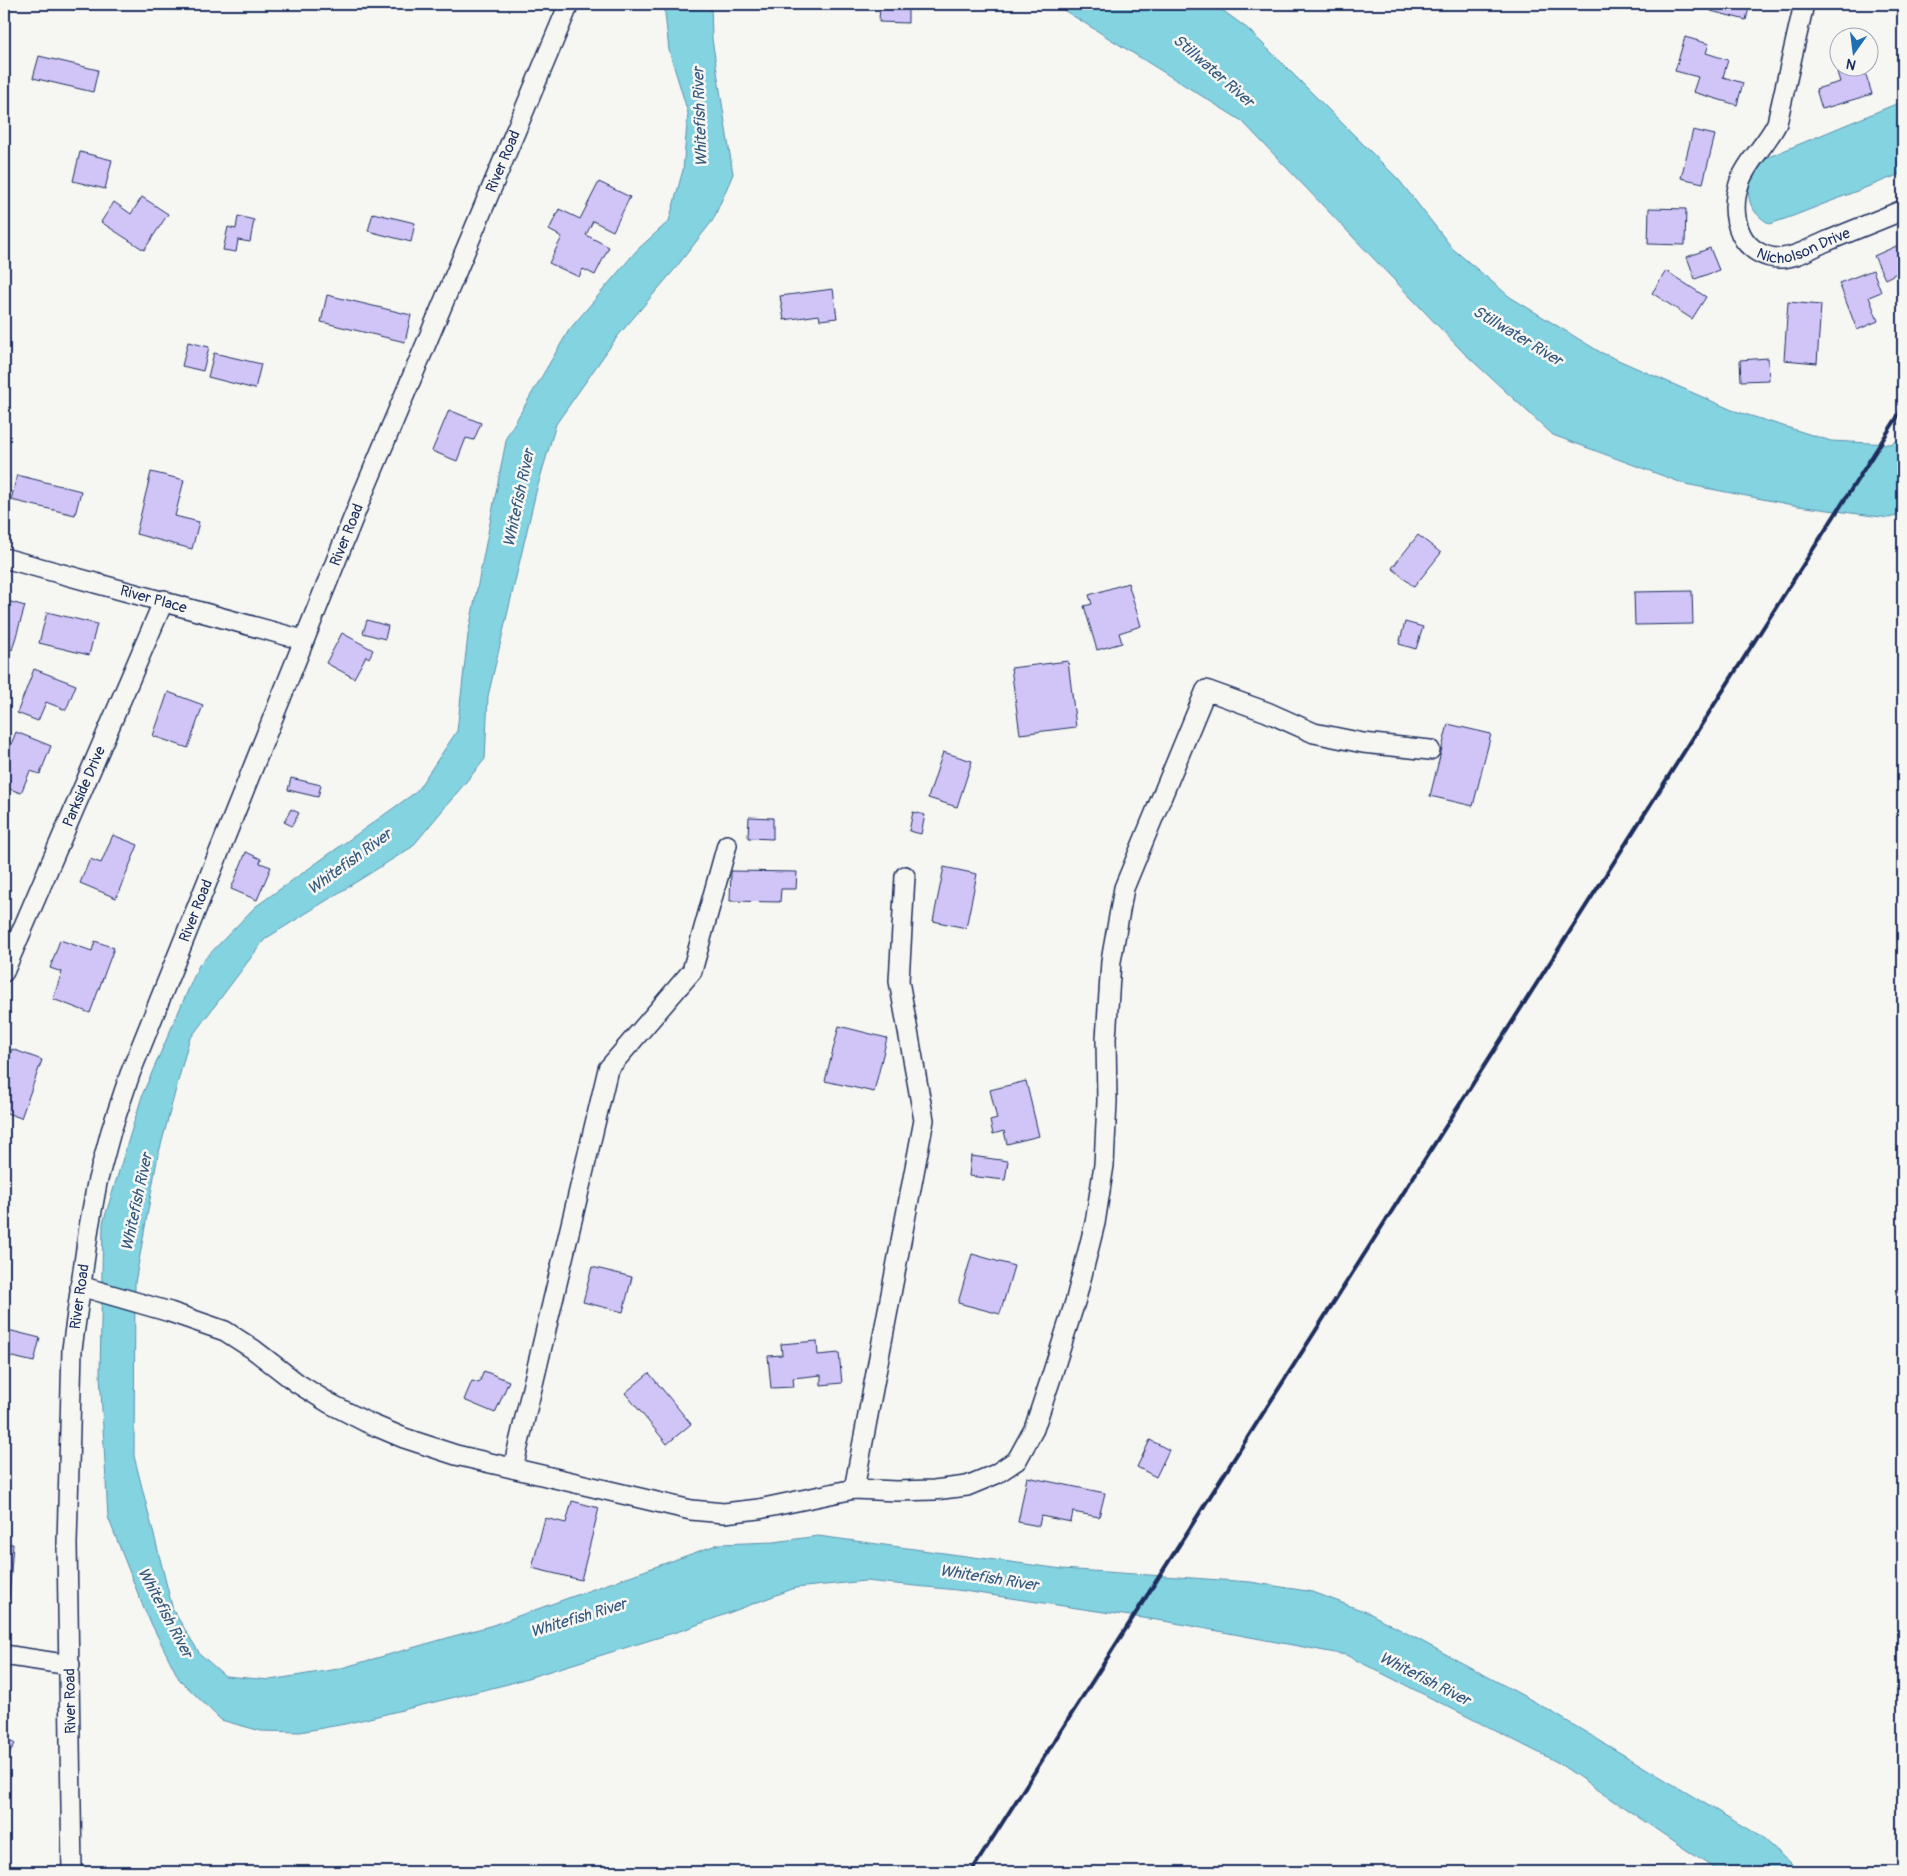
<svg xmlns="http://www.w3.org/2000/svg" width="1907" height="1876" font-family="Pangolin,sans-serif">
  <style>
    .water { fill: #84d3e1; stroke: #5a91ad }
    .building { fill: #d1c5f7; stroke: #1b2f5e }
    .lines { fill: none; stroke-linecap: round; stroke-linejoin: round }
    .minor-casing { stroke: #1b2f5e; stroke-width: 22 }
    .minor { stroke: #f6f6f2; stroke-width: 19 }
    .rail { stroke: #1b2f5e; stroke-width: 4 }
    .labels { text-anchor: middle; stroke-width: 5; stroke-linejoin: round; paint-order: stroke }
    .street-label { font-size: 15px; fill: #1b2f5e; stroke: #f6f6f2 }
    .water-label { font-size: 16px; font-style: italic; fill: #35587f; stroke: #f6f6f2 }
  </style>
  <rect width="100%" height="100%" fill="#f6f6f2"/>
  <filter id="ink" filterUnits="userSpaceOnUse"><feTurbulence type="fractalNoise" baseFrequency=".02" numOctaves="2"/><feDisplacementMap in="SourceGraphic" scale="10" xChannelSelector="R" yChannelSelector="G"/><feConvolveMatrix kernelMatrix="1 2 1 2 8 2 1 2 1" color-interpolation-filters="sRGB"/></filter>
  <g filter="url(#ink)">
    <!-- water -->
    <g class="water">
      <polygon points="664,4 711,4 712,39 733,174 713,220 674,270 617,337 556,424 536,492 488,696 485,759 412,847 265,939 189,1040 157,1160 135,1283 134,1456 173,1610 200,1654 225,1676 270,1680 338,1669 493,1625 719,1544 774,1542 818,1536 1062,1569 1250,1582 1313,1592 1369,1613 1535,1702 1761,1837 1800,1872 1719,1872 1557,1762 1346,1655 1170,1622 957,1590 865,1581 795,1588 686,1629 508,1684 345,1724 300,1732 261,1731 221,1720 179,1679 144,1609 108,1517 100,1374 103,1223 143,1093 199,965 255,907 416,792 457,731 468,635 507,436 569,330 637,250 669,221 683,170 688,113 669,50"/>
      <polygon points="1054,4 1214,4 1248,29 1399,180 1453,249 1510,297 1600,352 1732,410 1831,441 1890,444 1903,439 1903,514 1889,518 1798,506 1685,484 1553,435 1463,352 1242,121"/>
      <path d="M1903 101V173L1793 216 1770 224C1742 208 1745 186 1759 161Z"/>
    </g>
    <!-- building -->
    <g class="building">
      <polygon points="876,4 908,4 908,23 879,22 880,5"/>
      <polygon points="1713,4 1750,4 1746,20 1711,11"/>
      <polygon points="1685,37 1709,44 1706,53 1728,60 1723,77 1743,83 1737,105 1693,92 1698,77 1675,71"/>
      <polygon points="1836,40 1840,40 1840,64 1839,64"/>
      <polygon points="39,56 98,70 93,92 33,78"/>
      <polygon points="1903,58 1903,79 1899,59"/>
      <polygon points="1848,69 1849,76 1865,72 1872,94 1822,109 1816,89 1840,82 1837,72"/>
      <polygon points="1693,130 1715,135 1703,183 1681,178"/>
      <polygon points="80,152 112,160 105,189 73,181"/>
      <polygon points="599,182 630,197 613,231 593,221 586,235 609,247 595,275 583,269 579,277 549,263 562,237 549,230 559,209 580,219"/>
      <polygon points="142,197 168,214 144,250 101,222 114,202 131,214"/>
      <polygon points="1649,208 1686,209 1685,245 1648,244"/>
      <polygon points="373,213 415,223 411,242 368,231"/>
      <polygon points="238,216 254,220 250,242 238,240 236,252 223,250 228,227 236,229"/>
      <polygon points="1903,243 1903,270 1885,279 1874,256"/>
      <polygon points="1710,248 1719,270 1695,279 1687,257"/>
      <polygon points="1873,270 1881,292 1869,297 1878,321 1857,330 1839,283"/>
      <polygon points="1666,271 1706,297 1692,319 1652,293"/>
      <polygon points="833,289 837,318 820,320 819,315 784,320 780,296"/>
      <polygon points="327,295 411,315 405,342 321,322"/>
      <polygon points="1788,302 1821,305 1817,363 1784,360"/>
      <polygon points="188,342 209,347 203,371 182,366"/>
      <polygon points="214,353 261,364 255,389 208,377"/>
      <polygon points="1768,358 1769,380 1741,381 1740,360"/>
      <polygon points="449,410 481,423 474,440 466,438 457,461 432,451"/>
      <polygon points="151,472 184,480 175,516 199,522 192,549 136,534"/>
      <polygon points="17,475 81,491 75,515 11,500"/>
      <polygon points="1418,535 1441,553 1414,587 1392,568"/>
      <polygon points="1128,583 1141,626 1119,633 1122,643 1097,650 1084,606 1092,604 1089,595"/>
      <polygon points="1692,591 1693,624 1635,625 1634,592"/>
      <polygon points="4,600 25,606 12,650 4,647"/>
      <polygon points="47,612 97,624 89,655 39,643"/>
      <polygon points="367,620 388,626 385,639 363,633"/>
      <polygon points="1405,622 1423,627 1416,649 1399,644"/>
      <polygon points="342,633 373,650 369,658 366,656 354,678 326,663"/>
      <polygon points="1068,661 1076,727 1020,734 1011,668"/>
      <polygon points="34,669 76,685 66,710 46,702 38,721 17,713"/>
      <polygon points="168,692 203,705 188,748 153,736"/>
      <polygon points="1448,724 1491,734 1473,806 1430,796"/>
      <polygon points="16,732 51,746 40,774 30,771 21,793 4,787 4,762"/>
      <polygon points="943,752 972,761 957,807 928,798"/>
      <polygon points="291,778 321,785 318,797 288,790"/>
      <polygon points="291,809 299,813 292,826 284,822"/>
      <polygon points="913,812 925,815 921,834 909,831"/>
      <polygon points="749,817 773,818 773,839 748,838"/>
      <polygon points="4,823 9,824 4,845"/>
      <polygon points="113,835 138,845 116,898 80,883 90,859 101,863"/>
      <polygon points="246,852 261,859 260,863 271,867 257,900 231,889"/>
      <polygon points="944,867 977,874 966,928 933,921"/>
      <polygon points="731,871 797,872 796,889 781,889 780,902 730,901"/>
      <polygon points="60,940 92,951 95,941 114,948 90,1013 53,999 62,972 50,968"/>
      <polygon points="839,1026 887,1038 874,1092 825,1081"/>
      <polygon points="12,1049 42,1060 21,1118 4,1112 4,1090 6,1083 4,1083 4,1072"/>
      <polygon points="1026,1081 1039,1136 1007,1144 1004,1131 993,1134 990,1121 997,1119 990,1090"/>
      <polygon points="971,1156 1008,1161 1005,1180 969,1176"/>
      <polygon points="972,1254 1014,1266 1000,1314 958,1303"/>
      <polygon points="592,1267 632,1277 623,1312 583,1302"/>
      <polygon points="4,1329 40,1338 34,1362 4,1355"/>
      <polygon points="817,1341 818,1355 839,1353 842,1383 821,1385 821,1375 793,1378 794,1387 771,1388 768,1356 782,1355 781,1344"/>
      <polygon points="484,1371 509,1381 495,1413 464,1400 472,1381 479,1383"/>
      <polygon points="649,1373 691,1424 667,1444 625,1393"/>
      <polygon points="1150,1440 1169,1450 1156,1477 1137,1467"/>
      <polygon points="1027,1477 1105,1493 1099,1517 1073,1512 1071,1522 1041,1516 1039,1526 1018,1522"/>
      <polygon points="572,1501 599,1508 581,1580 532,1568 545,1518 566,1523"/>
      <polygon points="4,1544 13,1544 9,1599 4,1599"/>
      <polygon points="4,1736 15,1744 4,1760"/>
      <polygon points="4,1837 8,1839 4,1858"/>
    </g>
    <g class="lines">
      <!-- minor casing -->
      <g class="minor-casing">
        <g id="minor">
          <path id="s1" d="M1804 4 1777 123C1767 144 1748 160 1740 181 1734 198 1733 217 1741 234 1748 249 1765 259 1782 258 1797 257 1811 248 1825 242 1851 231 1877 221 1903 210"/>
          <path id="s2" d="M4 558 303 640"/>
          <path id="s3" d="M4 972 164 600"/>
          <polyline points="80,1286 170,1312 225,1331 253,1349 297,1383 329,1403 366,1422 404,1438 456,1455 691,1510 724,1513 759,1509 854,1489 896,1491 934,1490 967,1486 996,1474 1017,1460 1034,1429 1051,1378 1076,1299 1095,1223 1104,1165 1107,1101 1106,1039 1111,961 1124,888 1206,690 1267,712 1314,733 1363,743 1430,750"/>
          <polyline points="513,1468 608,1069 692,971 727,845"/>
          <polyline points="854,1489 924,1120 899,981 905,876"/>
          <polyline points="4,1655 70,1665"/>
          <path id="s4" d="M72 1872 67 1544 72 1349 89 1227 97 1183 111 1131 130 1074 362 496 569 4"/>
        </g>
      </g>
      <!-- minor -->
      <use href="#minor" class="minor"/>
      <!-- rail -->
      <polyline class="rail" points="971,1872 1903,408"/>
    </g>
  </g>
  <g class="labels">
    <!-- street labels -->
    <g class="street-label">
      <text dy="5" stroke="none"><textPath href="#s4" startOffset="1791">River Road</textPath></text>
      <text dy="5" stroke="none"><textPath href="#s1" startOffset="319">Nicholson Drive</textPath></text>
      <text dy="5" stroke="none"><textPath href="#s4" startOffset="1386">River Road</textPath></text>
      <text dy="5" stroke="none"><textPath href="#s2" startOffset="155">River Place</textPath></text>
      <text dy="5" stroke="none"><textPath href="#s3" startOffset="202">Parkside Drive</textPath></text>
      <text dy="5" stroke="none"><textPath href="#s4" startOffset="981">River Road</textPath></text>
      <text dy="5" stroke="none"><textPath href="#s4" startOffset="576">River Road</textPath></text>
      <text transform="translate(70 1701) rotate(-91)" y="5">River Road</text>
    </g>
    <!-- water labels -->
    <g class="water-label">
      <text transform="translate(1214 70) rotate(41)" y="6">Stillwater River</text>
      <text transform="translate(699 117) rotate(-92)" y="6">Whitefish River</text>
      <text transform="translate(1518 335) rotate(31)" y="6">Stillwater River</text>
      <text transform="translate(518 498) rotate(-78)" y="6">Whitefish River</text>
      <text transform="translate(349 861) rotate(-36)" y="6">Whitefish River</text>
      <text transform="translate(136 1202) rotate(-78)" y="6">Whitefish River</text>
      <text transform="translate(989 1577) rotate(9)" y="6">Whitefish River</text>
      <text transform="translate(166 1612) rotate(62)" y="6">Whitefish River</text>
      <text transform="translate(578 1617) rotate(-17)" y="6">Whitefish River</text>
      <text transform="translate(1425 1678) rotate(27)" y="6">Whitefish River</text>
    </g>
  </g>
  <!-- margin -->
  <rect width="1907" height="1876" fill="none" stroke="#f6f6f2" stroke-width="20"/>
  <rect x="10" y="10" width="1887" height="1856" fill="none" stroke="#1b2f5e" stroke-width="2" filter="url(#ink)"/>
  <!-- north arrow -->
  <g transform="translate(1854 52) rotate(194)"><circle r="24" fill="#f6f6f2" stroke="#9ea6b7"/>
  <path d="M0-4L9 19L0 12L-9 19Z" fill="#1f6fb2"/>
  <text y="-8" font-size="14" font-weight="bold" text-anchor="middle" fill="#1b2f5e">N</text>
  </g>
</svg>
